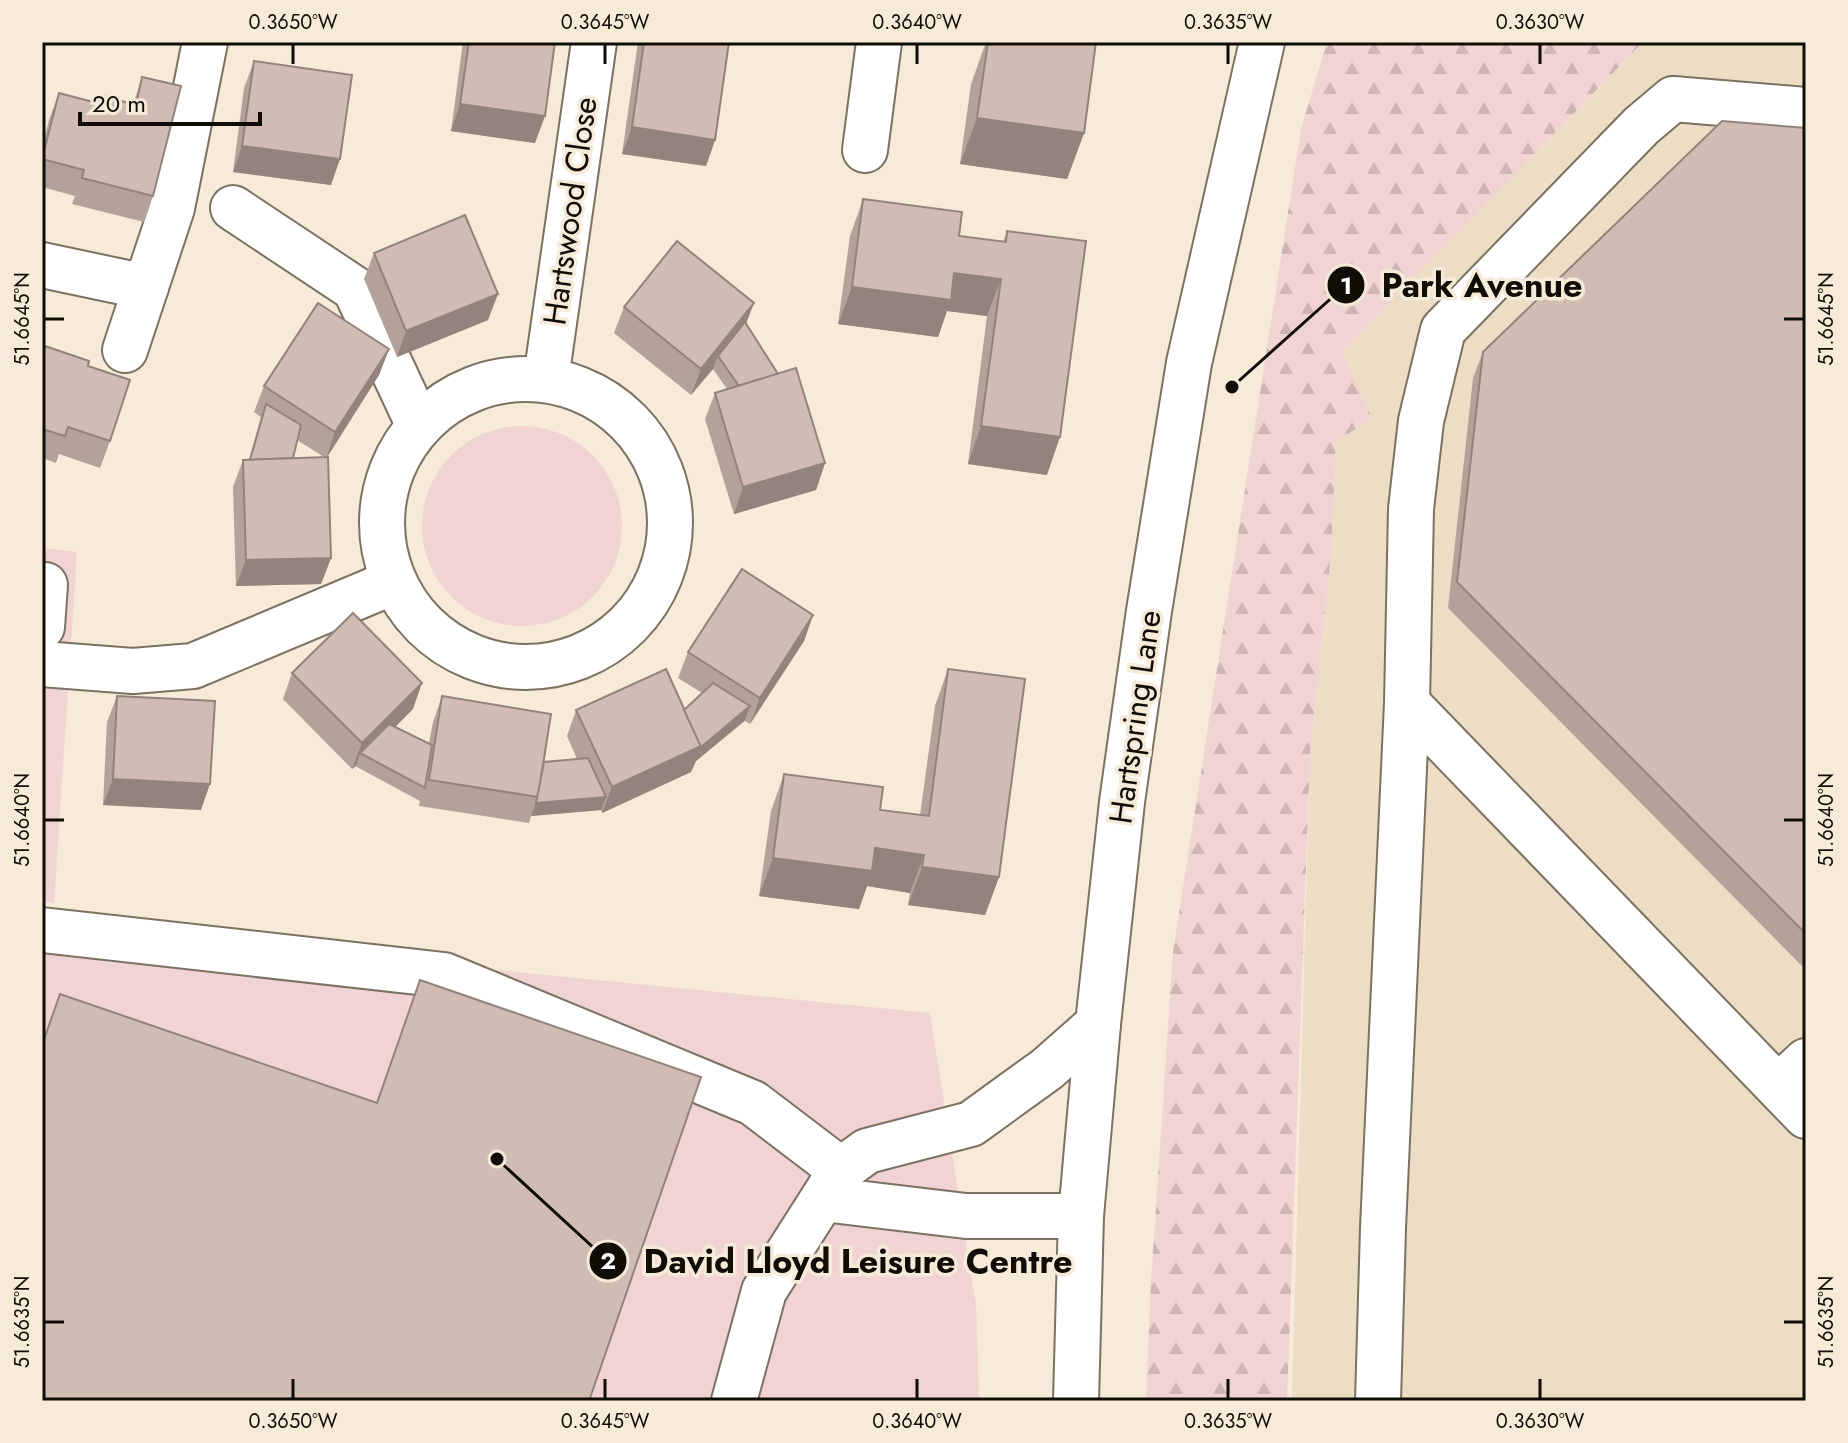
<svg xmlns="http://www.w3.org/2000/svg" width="1848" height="1443" font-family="Jost,sans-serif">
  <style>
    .built { fill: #ecddc4 }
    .forest { fill: url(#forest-firs) }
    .green { fill: #f2d3d3 }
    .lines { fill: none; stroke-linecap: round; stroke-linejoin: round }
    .minor-casing { stroke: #7c7262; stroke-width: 48 }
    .major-casing { stroke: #7c7262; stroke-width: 48 }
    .minor { stroke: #fff; stroke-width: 44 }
    .major { stroke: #fff; stroke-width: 44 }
    .wall { fill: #b3a299; fill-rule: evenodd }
    .shaded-wall { fill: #92847d }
    .building { fill: #d0bcb2; stroke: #92847d; stroke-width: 2 }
    .ticks { fill: none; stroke: #100c06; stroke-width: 3 }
    .labels { text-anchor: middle; stroke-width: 7; stroke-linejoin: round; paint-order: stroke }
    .street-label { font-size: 32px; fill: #100c06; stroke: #f6ead8 }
    .leader { fill: none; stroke: #100c06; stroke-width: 3 }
    .callout-dot { fill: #100c06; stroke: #f6ead8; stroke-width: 3 }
    .mark-label { font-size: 24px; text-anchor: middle; font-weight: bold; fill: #fff }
    .callout-label { font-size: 34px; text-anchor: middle; font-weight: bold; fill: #100c06; stroke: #f6ead8; stroke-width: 7; stroke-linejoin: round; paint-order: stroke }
    .neatline { fill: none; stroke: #100c06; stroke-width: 3 }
    .ticks-label { font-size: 20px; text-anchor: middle; fill: #100c06 }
  </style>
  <defs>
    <pattern id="forest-firs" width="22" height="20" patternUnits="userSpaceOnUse" patternTransform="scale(2)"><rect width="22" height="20" fill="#f2d3d3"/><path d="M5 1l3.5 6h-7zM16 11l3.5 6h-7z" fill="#ceb4b4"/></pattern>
  </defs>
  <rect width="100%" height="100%" fill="#f6ead8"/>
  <!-- built -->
  <polygon class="built" points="1643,42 1806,42 1806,1401 1292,1401 1310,753 1331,554 1336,440 1371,419 1342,352"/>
  <!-- forest -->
  <polygon class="forest" points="1327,42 1643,42 1342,352 1372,419 1336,441 1331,554 1310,753 1287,1401 1146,1401 1151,1283 1173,952 1301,129"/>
  <!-- green -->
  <g class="green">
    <circle cx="522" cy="526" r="100"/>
    <polygon points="42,548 77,552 54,903 42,902"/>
    <polygon points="42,925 930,1013 976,1305 979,1401 42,1401"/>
  </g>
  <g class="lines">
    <!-- minor casing -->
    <g class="minor-casing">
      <g id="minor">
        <polyline points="865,150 879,42"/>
        <polyline points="233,208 355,289 419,426"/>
        <polyline points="42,265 146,287"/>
        <polyline points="125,350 172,208 205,42"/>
        <circle cx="526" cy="523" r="144"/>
        <polyline points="546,379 594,42"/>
        <polyline points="42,627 45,585"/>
        <polyline points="42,664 133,671 193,666 393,582"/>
        <polyline points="1407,703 1806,1116"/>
        <polyline points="42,930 444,975 753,1103 841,1170"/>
        <polyline points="1779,1086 1806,1061"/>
        <polyline points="823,1199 966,1216 1081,1216"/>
        <polyline points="734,1401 764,1291 841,1170 867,1151 971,1124 1047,1069 1098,1024"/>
        <polyline points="1378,1401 1383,1228 1407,703 1411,509 1421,421 1443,330 1641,126 1673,99 1806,110"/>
      </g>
    </g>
    <!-- major casing -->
    <g class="major-casing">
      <polyline id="major" points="1076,1401 1081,1216 1098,1024 1122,802 1149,611 1189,363 1262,42"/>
    </g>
    <!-- minor -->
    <use href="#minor" class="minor"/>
    <!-- major -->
    <use href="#major" class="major"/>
  </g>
  <!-- wall -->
  <g class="wall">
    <polygon points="463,42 555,42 535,143 451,131"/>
    <polygon points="638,42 729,42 715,140 706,166 622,154"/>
    <polygon points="986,42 1096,42 1084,133 1067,179 960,164 971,84"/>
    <polygon points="254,61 331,185 233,172 244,88"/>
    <polygon points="142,77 153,196 144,222 72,204 75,196 42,187 42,148 49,120 59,93 100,104 103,96 133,105"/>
    <polygon points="1806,128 1806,970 1448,608 1473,378 1483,352"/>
    <polygon points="863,199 959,236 1003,242 1007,231 1047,475 968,464 987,316 947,311 938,337 838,324 850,236"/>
    <polygon points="374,253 488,320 397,357 364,279"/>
    <polygon points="624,307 746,324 825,463 816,490 734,514 705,419 715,393 727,389 713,369 691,395 614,333"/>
    <polygon points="42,345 88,366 110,441 100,468 59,454 56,463 42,458"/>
    <path d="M389 349 379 375 326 457 331 558 321 584 236 586 233 487 243 460H249L261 417 254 412 264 386ZM297 440 324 457 293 458Z"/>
    <polygon points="813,615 804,641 750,724 745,721 696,761 691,772 602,813 601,810 531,816 529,823 419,806 420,801 355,766 352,769 283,699 292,673 413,709 395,727 429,743 433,722 442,696 544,762 577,759 567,736 576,710 684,710 702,693 678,678 688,652"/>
    <polygon points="948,669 999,877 985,915 908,905 910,893 867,886 859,909 759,896 771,811 784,774 880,810 920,815 935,706"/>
    <polygon points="117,696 201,810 103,805 107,722"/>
  </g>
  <!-- shaded-wall -->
  <g class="shaded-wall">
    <polygon points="460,104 545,116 535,143 451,131"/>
    <polygon points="977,118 1084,133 1067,179 960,164"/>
    <polygon points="632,127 715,140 706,166 622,154"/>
    <polygon points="242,146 340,159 331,185 233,172"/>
    <polygon points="954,273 1001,279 987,316 947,311 938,337 838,324 852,287"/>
    <polygon points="498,294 488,320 397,357 406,331"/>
    <polygon points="754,303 744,329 718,356 713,369 691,395 701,369"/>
    <polygon points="389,349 379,375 326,459 335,432"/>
    <polygon points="981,426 1060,437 1047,475 968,464"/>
    <polygon points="825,463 816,490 734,514 743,487"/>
    <polygon points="331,558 321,584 236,586 246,560"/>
    <polygon points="813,615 804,641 750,724 760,698"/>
    <polygon points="422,683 413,709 366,756 360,753 356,766 352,769 362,743"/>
    <polygon points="750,706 745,720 696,761 691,772 602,813 612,787"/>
    <polygon points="113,779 210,784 201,810 103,805"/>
    <polygon points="606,797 601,810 531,816 536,803"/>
    <polygon points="875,848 924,855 910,893 867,886 859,909 759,896 773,858"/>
    <polygon points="922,867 999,877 985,915 908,905"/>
  </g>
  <!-- building -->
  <g class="building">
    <polygon points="469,42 555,42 545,116 460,104"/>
    <polygon points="644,42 729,42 715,140 632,127"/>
    <polygon points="988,42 1096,42 1084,133 977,118"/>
    <polygon points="254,61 352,75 340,159 242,146"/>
    <polygon points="142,77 181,86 153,196 82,178 84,170 42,159 59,93 101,104 103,96 136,105"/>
    <polygon points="1722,121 1806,128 1806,934 1457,582 1483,352"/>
    <polygon points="863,199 962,212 959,236 1006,242 1007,231 1086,241 1060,437 981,426 1001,279 954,273 951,300 852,287"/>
    <polygon points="465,215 498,294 406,331 374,253"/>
    <polygon points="677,241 754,303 701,369 624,307"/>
    <polygon points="318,303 389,349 335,432 264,386"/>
    <polygon points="745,322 778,374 739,386 718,356"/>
    <polygon points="42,345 89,361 88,366 130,380 110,441 68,427 65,436 42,429"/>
    <polygon points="796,368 825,463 743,487 715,393"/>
    <polygon points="266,404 301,425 293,458 250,460"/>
    <polygon points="328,457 331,558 246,560 243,460"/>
    <polygon points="742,569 813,615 760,698 688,652"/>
    <polygon points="353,613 422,683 362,743 292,673"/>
    <polygon points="666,669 701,746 612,787 576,710"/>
    <polygon points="948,669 1025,679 999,877 922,867 924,855 875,848 872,871 773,858 784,774 883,787 880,810 929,816"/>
    <polygon points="713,683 750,706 701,747 684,710"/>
    <polygon points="117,696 215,701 210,784 113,779"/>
    <polygon points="442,696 551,714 538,797 429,780"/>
    <polygon points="389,724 432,745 425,788 360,753"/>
    <polygon points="588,758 606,797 536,803 544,762"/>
    <polygon points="420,980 701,1077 589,1401 42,1401 42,1045 60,994 377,1103"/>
  </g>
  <!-- ticks -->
  <path class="ticks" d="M293 44V64M605 44V64M917 44V64M1228 44V64M1540 44V64M44 319H64M1784 319H1804M44 820H64M1784 820H1804M44 1322H64M1784 1322H1804M293 1379V1399M605 1379V1399M917 1379V1399M1228 1379V1399M1540 1379V1399"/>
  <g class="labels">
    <!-- street labels -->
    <g class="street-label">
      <text transform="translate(570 211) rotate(-82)" y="11">Hartswood Close</text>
      <text transform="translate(1135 717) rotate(-82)" y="11">Hartspring Lane</text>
    </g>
  </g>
  <!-- callouts -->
  <path class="leader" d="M1232 387L1346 285M497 1159L608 1261"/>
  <g class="callout-dot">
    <circle cx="1232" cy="387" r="8"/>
    <circle cx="497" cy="1159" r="8"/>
    <circle cx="1346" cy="285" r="20"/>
    <circle cx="608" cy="1261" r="20"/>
  </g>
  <g class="mark-label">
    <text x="1346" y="294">1</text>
    <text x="608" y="1269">2</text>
  </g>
  <g class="callout-label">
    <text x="1482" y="297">Park Avenue</text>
    <text x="858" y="1273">David Lloyd Leisure Centre</text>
  </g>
  <!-- border -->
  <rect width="1848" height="1443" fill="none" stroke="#f6ead8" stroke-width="88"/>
  <!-- scale -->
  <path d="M80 112v12h180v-12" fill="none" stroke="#100c06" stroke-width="4"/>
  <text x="92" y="112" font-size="24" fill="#100c06" stroke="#f6ead8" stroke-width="6" paint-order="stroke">20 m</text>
  <rect x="44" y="44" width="1760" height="1355" class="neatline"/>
  <g class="ticks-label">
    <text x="293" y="29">0.3650°W</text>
    <text x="605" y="29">0.3645°W</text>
    <text x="917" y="29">0.3640°W</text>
    <text x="1228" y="29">0.3635°W</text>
    <text x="1540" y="29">0.3630°W</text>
    <text transform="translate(22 319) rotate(-90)" y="7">51.6645°N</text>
    <text transform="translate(1826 319) rotate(-90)" y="7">51.6645°N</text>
    <text transform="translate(22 820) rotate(-90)" y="7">51.6640°N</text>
    <text transform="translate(1826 820) rotate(-90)" y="7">51.6640°N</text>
    <text transform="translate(22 1322) rotate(-90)" y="7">51.6635°N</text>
    <text transform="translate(1826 1322) rotate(-90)" y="7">51.6635°N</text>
    <text x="293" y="1428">0.3650°W</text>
    <text x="605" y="1428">0.3645°W</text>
    <text x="917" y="1428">0.3640°W</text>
    <text x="1228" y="1428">0.3635°W</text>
    <text x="1540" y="1428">0.3630°W</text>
  </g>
</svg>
